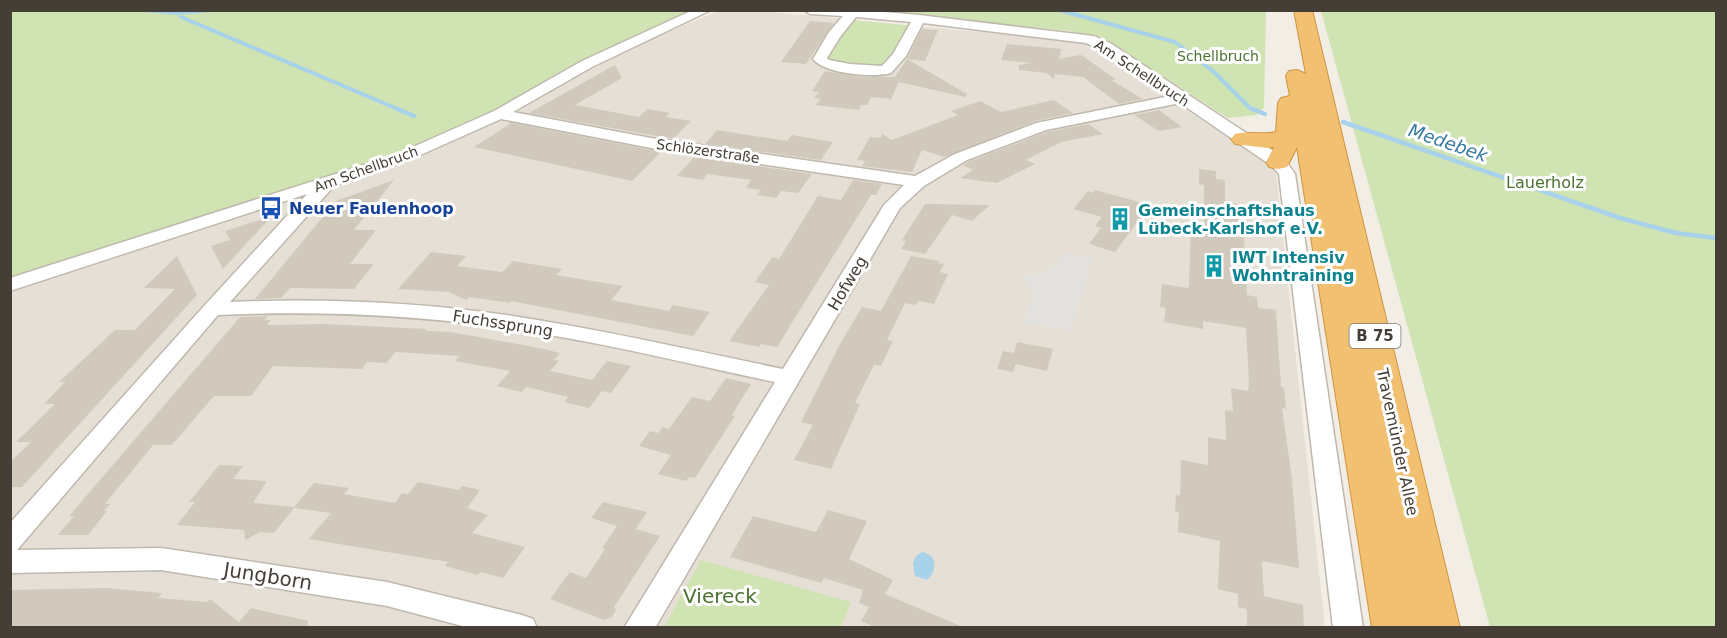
<svg xmlns="http://www.w3.org/2000/svg" width="1727" height="638" font-family="'DejaVu Sans',sans-serif">
  <style>
    .residential { fill: #e5dfd5 }
    .green { fill: #d0e3b2 }
    .parking { fill: #e3e1de }
    .water { fill: #a7d2ea }
    .lines { fill: none; stroke-linecap: round; stroke-linejoin: round }
    .stream-far1 { stroke: #a7d2ea; stroke-width: 4 }
    .stream { stroke: #a7d2ea; stroke-width: 4.5 }
    .building { fill: #d2c9bd }
    .minor-casing { stroke: #bfb8ad; stroke-width: 3 }
    .highway-casing { stroke: #d09442; stroke-width: 2 }
    .minor { fill: #fff; fill-rule: evenodd }
    .highway { fill: #f2c071; fill-rule: evenodd }
    .labels { text-anchor: middle; stroke-width: 6; stroke-linejoin: round; paint-order: stroke }
    .far-park-label { font-size: 14px; fill: #4b712e; stroke: #fff }
    .far-street-label { font-size: 14px; fill: #443e36; stroke: #fff }
    .shield { fill: #fff; stroke: #7c7872; stroke-width: 1.5 }
    .shield-label { font-size: 15px; font-weight: bold; fill: #443e36 }
    .park-label { font-size: 16px; fill: #4b712e; stroke: #fff }
    .transit-label { font-size: 16px; font-weight: bold; fill: #164399; stroke: #fff; text-anchor: start }
    .culture-label { font-size: 16px; font-weight: bold; fill: #0d838f; stroke: #fff; text-anchor: start }
    .street-label { font-size: 16px; fill: #443e36; stroke: #fff }
    .water-label { font-size: 18px; font-style: italic; fill: #3679a0; stroke: #fff }
    .near-street-label { font-size: 20px; fill: #443e36; stroke: #fff }
    .near-park-label { font-size: 20px; fill: #4b712e; stroke: #fff }
  </style>
  <rect width="100%" height="100%" fill="#f2eee6"/>
  <!-- residential -->
  <polygon class="residential" points="719,11 759,11 1085,42 1268,165 1276,173 1325,627 11,627 10,293 406,163 502,120 586,72 650,39"/>
  <!-- green -->
  <g class="green">
    <polygon points="10,11 695,11 581,62 492,111 398,154 11,279"/>
    <polygon points="868,11 1266,11 1264,108 1256,115 1228,118 1102,37 1070,31"/>
    <polygon points="1321,11 1716,11 1716,627 1490,627"/>
    <polygon points="851,20 914,26 883,68 832,64 824,61"/>
    <polygon points="701,560 851,602 841,627 664,627"/>
  </g>
  <!-- parking -->
  <polygon class="parking" points="1065,253 1092,257 1071,331 1024,322 1034,293 1028,284 1018,276 1039,274 1055,265"/>
  <!-- water -->
  <path class="water" d="M922 552C938 555 937 571 927 580L915 576 913 563 916 556Z"/>
  <g class="lines">
    <!-- stream-far1 -->
    <g class="stream-far1">
      <polyline points="144,10 178,13 211,10"/>
      <polyline points="1059,10 1175,42 1214,72 1250,108 1256,110"/>
      <polyline points="181,17 400,110"/>
    </g>
    <!-- stream -->
    <g class="stream">
      <polyline points="397,109 414,116"/>
      <polyline points="1252,109 1265,114"/>
      <polyline points="1343,122 1620,218 1676,233 1716,238"/>
    </g>
  </g>
  <!-- building -->
  <g class="building">
    <polygon points="810,21 834,23 806,64 781,62"/>
    <polygon points="922,29 938,30 925,61 907,59"/>
    <polygon points="1007,44 1061,49 1059,59 1081,55 1117,80 1111,80 1143,99 1119,104 1083,77 1055,74 1054,79 1047,73 1019,70 1019,65 1031,63 1001,60"/>
    <polygon points="907,59 967,94 965,97 899,82 891,99 871,97 867,105 861,105 859,110 815,105 821,99 814,98 819,92 812,91 825,71 861,77 895,77"/>
    <polygon points="615,65 622,78 575,105 639,117 648,109 670,113 666,117 691,121 673,139 529,113"/>
    <polygon points="1054,100 1073,113 1035,121 945,157 922,150 912,172 862,166 865,161 857,160 870,137 881,138 882,134 892,140 958,115 951,111 980,101 1001,112"/>
    <polygon points="1159,110 1182,127 1159,131 1134,115"/>
    <polygon points="511,123 651,150 661,152 632,181 474,147"/>
    <polygon points="1088,124 1103,134 1061,142 1026,160 1035,164 997,183 960,178 973,170 963,165 968,162 1047,132"/>
    <polygon points="717,130 787,141 792,135 833,142 821,160 705,144"/>
    <polygon points="694,157 812,174 798,193 781,191 776,198 757,195 761,190 746,188 751,180 707,174 703,180 677,176"/>
    <polygon points="1199,169 1216,171 1216,179 1225,180 1225,202 1238,204 1239,217 1243,217 1247,295 1257,297 1258,308 1276,310 1281,387 1284,387 1286,409 1282,408 1292,479 1299,568 1262,561 1264,596 1303,605 1304,627 1247,627 1247,609 1238,607 1238,594 1218,589 1220,541 1178,532 1179,512 1175,511 1176,495 1180,496 1181,460 1208,465 1208,437 1226,440 1225,410 1233,411 1231,388 1248,391 1249,382 1246,328 1203,321 1203,329 1164,322 1166,308 1160,307 1162,284 1188,288 1189,286 1191,224 1204,226 1204,185 1199,184"/>
    <polygon points="394,180 354,230 376,230 350,264 374,264 354,289 290,288 281,298 255,299 336,201"/>
    <polygon points="853,180 882,184 876,195 871,195 777,347 761,344 759,347 729,341 769,285 755,282 772,257 779,259 818,196 841,200"/>
    <polygon points="1095,190 1150,205 1115,252 1089,244 1101,228 1095,226 1102,217 1073,209 1088,191 1093,193"/>
    <polygon points="925,204 929,204 990,205 972,221 952,215 925,254 901,249 906,241 902,240"/>
    <polygon points="272,216 246,244 223,269 211,246 230,240 225,231"/>
    <polygon points="431,252 466,256 457,266 502,272 513,261 562,269 556,275 623,286 611,300 669,311 673,305 710,312 693,336 511,301 510,303 469,297 466,300 449,292 398,289"/>
    <polygon points="177,256 197,295 22,487 10,487 10,462 31,442 16,442 55,404 44,404 65,382 59,382 115,330 135,330 175,289 144,288"/>
    <polygon points="911,256 939,261 938,263 944,264 940,272 948,274 934,304 919,301 916,305 905,303 887,340 893,341 881,366 874,365 855,403 860,404 831,469 794,460 813,425 801,422 840,344 862,307 881,311"/>
    <polygon points="267,316 264,320 271,320 267,325 325,324 427,329 425,331 451,332 539,348 560,353 554,360 559,361 550,371 592,380 607,361 631,366 611,393 602,391 589,408 564,402 568,397 526,387 522,392 497,386 510,371 455,361 460,356 395,352 387,363 367,362 362,369 273,366 251,396 214,396 172,445 153,445 105,504 110,504 104,511 107,511 88,535 58,535 74,516 69,516 240,317"/>
    <polygon points="1017,342 1053,349 1047,371 1016,364 1013,372 997,369 1003,351 1014,353"/>
    <polygon points="726,378 751,384 732,415 735,416 695,478 689,477 686,481 658,474 671,455 639,446 650,431 658,433 663,427 669,429 692,397 710,401"/>
    <polygon points="219,465 243,466 233,479 267,481 253,503 294,507 314,483 349,488 344,494 395,503 402,493 408,494 418,482 459,490 462,486 480,490 467,508 488,515 472,533 525,547 503,578 481,572 478,575 445,566 448,562 309,539 331,513 294,508 274,533 260,532 245,540 244,530 177,525 195,502 189,502"/>
    <polygon points="603,502 647,512 636,529 660,536 614,607 616,610 612,617 604,620 550,599 570,572 586,578 605,549 602,548 617,526 591,518"/>
    <polygon points="828,510 867,521 849,559 893,580 885,594 963,627 875,627 861,621 869,607 859,603 863,590 824,578 821,583 730,557 753,516 816,532"/>
    <polygon points="106,588 162,593 158,598 207,602 210,599 239,622 251,608 308,621 307,627 10,627 10,590"/>
  </g>
  <g class="lines">
    <!-- minor casing -->
    <g class="minor-casing">
      <path id="minor" d="M693 10H711L592 67 513 112 651 138 915 176 955 154 1036 123 1170 96 1100 49 1086 43 923 23 906 56 891 73C873 78 825 74 813 59L829 32 843 16 810 14 804 10H861L919 15 1094 36 1110 43 1284 158 1295 174 1363 628H1333L1279 174 1272 166 1180 103 1046 130 967 160 924 186 900 208 655 628H624L775 382C684 363 595 340 503 328 408 314 314 311 218 315L17 550 161 548 387 582 522 615 533 619 537 628H470L387 606 161 570 10 573V523L205 305 307 194 10 291V278L395 155 494 111 582 61ZM856 17 911 22 893 54 882 66 850 64 829 60 827 58 840 37ZM501 119 651 148 904 185 884 205 783 369C691 350 599 329 506 315 415 302 322 298 230 302L334 186 407 161Z"/>
    </g>
    <!-- highway casing -->
    <g class="highway-casing">
      <path id="highway" d="M1294 10H1312L1460 628H1372L1297 147 1287 167 1278 169 1269 167 1266 162 1274 147 1267 148 1235 144 1231 139 1235 134C1248 131 1262 135 1276 132L1278 103 1281 98 1290 96 1286 76 1289 71 1297 70 1306 74Z"/>
    </g>
    <!-- minor -->
    <use href="#minor" class="minor"/>
    <!-- highway -->
    <use href="#highway" class="highway"/>
  </g>
  <!-- icons -->
  <defs>
    <g id="bus-bare" transform="scale(1.8)"><path d="M-5-6H5V4H4V6H2V4H-2V6H-4V4H-5ZM-3.5-4V0h7V-4ZM-3.5 1.2v1.5H-2V1.2ZM2 1.2v1.5H3.5V1.2Z" fill="#1a4fb4" stroke="#fff" stroke-width="2.5" paint-order="stroke"/></g>
    <g id="building-bare" transform="scale(1.8)"><path d="M-4-6H4V6H1V3H-1V6H-4ZM-2.5-4.3h1.7v1.8h-1.7ZM.8-4.3h1.7v1.8H.8ZM-2.5-1h1.7V.8h-1.7ZM.8-1h1.7V.8H.8Z" fill="#0f9aa8" stroke="#fff" stroke-width="2.5" paint-order="stroke"/></g>
  </defs>
  <g fill-rule="evenodd">
    <use href="#bus-bare" x="271" y="208"/>
    <use href="#building-bare" x="1120" y="219"/>
    <use href="#building-bare" x="1214" y="266"/>
  </g>
  <g class="labels">
    <!-- far-park labels -->
    <g class="far-park-label">
      <text x="1218" y="61">Schellbruch</text>
    </g>
    <!-- far-street labels -->
    <g class="far-street-label">
      <text transform="translate(1142 73) rotate(33)" y="5">Am Schellbruch</text>
      <text transform="translate(708 151) rotate(8)" y="5">Schlözerstraße</text>
      <text transform="translate(366 169) rotate(-20)" y="5">Am Schellbruch</text>
    </g>
    <!-- shield labels -->
    <rect class="shield" x="1349.5" y="324" width="51" height="24" rx="4.5"/>
    <g class="shield-label">
      <text x="1375" y="341">B 75</text>
    </g>
    <!-- park labels -->
    <g class="park-label">
      <text x="1545" y="188">Lauerholz</text>
    </g>
    <!-- transit labels -->
    <g class="transit-label">
      <text x="289" y="214">Neuer Faulenhoop</text>
    </g>
    <!-- culture labels -->
    <g class="culture-label">
      <text x="1138" y="216">Gemeinschaftshaus<tspan x="1138" dy="18">Lübeck-Karlshof e.V.</tspan></text>
      <text x="1232" y="263">IWT Intensiv<tspan x="1232" dy="18">Wohntraining</tspan></text>
    </g>
    <!-- street labels -->
    <g class="street-label">
      <text transform="translate(847 283) rotate(-59)" y="6">Hofweg</text>
      <text transform="translate(503 323) rotate(9)" y="6">Fuchssprung</text>
      <text transform="translate(1398 442) rotate(78)" y="6">Travemünder Allee</text>
    </g>
    <!-- water labels -->
    <g class="water-label">
      <text transform="translate(1448 143) rotate(19)" y="6">Medebek</text>
    </g>
    <!-- near-street labels -->
    <g class="near-street-label">
      <text transform="translate(268 576) rotate(9)" y="7">Jungborn</text>
    </g>
    <!-- near-park labels -->
    <g class="near-park-label">
      <text x="720" y="603">Viereck</text>
    </g>
  </g>
  <!-- border -->
  <rect width="1727" height="638" fill="none" stroke="#443e36" stroke-width="24"/>
</svg>
